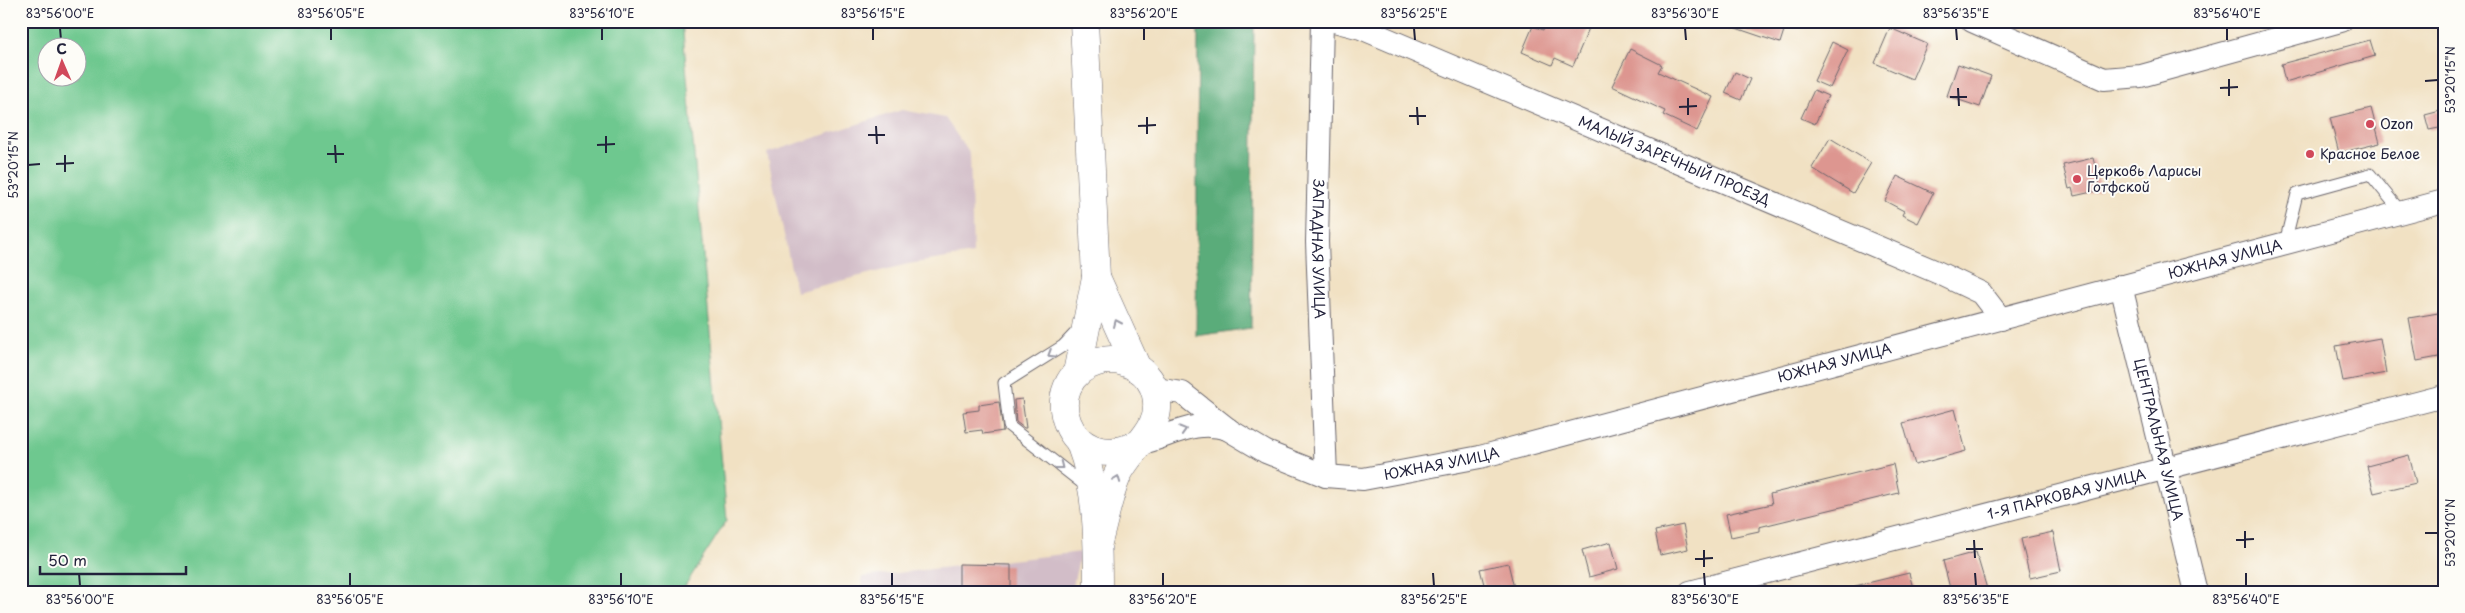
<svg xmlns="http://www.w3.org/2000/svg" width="2465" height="613" font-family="'Playpen Sans',sans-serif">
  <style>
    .industrial { fill: #d2bdc8 }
    .green { fill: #6ec88f; stroke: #487565; fill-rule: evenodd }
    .forest { fill: #5aac7a; stroke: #3e675a }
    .building { fill: #dd9690 }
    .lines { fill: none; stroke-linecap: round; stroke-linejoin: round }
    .service-casing { stroke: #6a656b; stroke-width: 13 }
    .minor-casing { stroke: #6a656b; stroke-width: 24 }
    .tertiary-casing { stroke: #6a656b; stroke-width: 29 }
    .service { stroke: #fff; stroke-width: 11 }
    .minor { stroke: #fff; stroke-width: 22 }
    .tertiary { stroke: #fff; stroke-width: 28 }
    .oneway { stroke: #9c9ca7 }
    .ticks { fill: none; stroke: #22223b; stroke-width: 2 }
    .poi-dot { fill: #d1495b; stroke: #fdfcf7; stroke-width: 2 }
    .labels { text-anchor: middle; stroke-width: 4; stroke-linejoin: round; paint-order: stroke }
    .poi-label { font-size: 14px; fill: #22223b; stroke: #fdfcf7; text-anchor: start }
    .street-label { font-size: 14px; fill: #22223b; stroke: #fdfcf7 }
    .neatline { fill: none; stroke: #22223b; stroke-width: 2 }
    .ticks-label { font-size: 12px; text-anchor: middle; fill: #22223b }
  </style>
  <rect width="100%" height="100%" fill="#fdfcf7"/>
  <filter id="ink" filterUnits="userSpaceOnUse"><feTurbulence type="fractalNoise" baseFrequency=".02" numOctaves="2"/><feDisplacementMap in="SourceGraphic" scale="10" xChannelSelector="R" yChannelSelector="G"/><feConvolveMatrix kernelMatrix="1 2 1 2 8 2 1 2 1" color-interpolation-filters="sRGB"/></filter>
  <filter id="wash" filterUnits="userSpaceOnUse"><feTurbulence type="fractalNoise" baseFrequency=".0096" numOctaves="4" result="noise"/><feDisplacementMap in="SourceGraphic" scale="20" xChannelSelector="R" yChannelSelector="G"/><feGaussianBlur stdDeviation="1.12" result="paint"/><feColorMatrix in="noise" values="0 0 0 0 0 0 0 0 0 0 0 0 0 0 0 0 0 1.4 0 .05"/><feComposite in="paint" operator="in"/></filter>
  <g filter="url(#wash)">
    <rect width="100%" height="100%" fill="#f1e1c3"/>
    <!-- industrial -->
    <g class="industrial">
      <polygon points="902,110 945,118 970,154 973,254 908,264 796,292 767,153"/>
      <polygon points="1081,552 1071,592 862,592 862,577"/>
    </g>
    <!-- green -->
    <path class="green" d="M21 21H682L727 520 681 592H21ZM48 48H78V78H48Z"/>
    <!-- forest -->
    <polygon class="forest" points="1198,21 1254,21 1251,328 1196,336"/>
    <g id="blocks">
      <!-- building -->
      <g class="building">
        <polygon points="1547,21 1592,21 1573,66 1555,58 1552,65 1522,52 1533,26 1543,30"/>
        <polygon points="1724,21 1787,21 1780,43 1724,24"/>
        <polygon points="1890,28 1927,44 1912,79 1875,63"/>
        <polygon points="2370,40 2375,56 2285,82 2281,64"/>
        <polygon points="1832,42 1848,50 1830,88 1814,81"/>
        <polygon points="1630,49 1662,65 1658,72 1713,97 1697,131 1663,115 1665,111 1612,86"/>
        <polygon points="1958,64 1991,76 1980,107 1947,96"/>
        <polygon points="1735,72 1750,79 1741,100 1725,93"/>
        <polygon points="1814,90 1828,96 1815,124 1801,118"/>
        <polygon points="2371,108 2380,143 2339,153 2330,118"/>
        <polygon points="2444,110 2444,127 2429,130 2425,115"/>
        <polygon points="1830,138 1871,163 1853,193 1812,168"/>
        <polygon points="2093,158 2101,190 2074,196 2072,188 2069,189 2063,165"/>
        <polygon points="1897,176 1933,193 1918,223 1902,215 1904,211 1885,201"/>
        <polygon points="2444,312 2444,356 2417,361 2409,318"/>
        <polygon points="2380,338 2386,373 2343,381 2336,346"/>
        <polygon points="1022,399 1026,428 1024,428 1016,422 1014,400"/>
        <polygon points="999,402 1003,431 983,434 982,430 966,432 963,412 979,410 979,405"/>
        <polygon points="1955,409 1966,451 1915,465 1903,423"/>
        <polygon points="2409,455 2416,483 2374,493 2367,466"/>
        <polygon points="1893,464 1899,493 1759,527 1759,531 1731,537 1726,514 1772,504 1770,494"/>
        <polygon points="1683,525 1688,549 1660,555 1655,531"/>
        <polygon points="2053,532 2061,571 2030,578 2021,539"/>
        <polygon points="1611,542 1618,569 1589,577 1582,550"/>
        <polygon points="1976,552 1987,589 1951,592 1943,561"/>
        <polygon points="1508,563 1515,592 1486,592 1480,569"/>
        <polygon points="959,564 1011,565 1011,589 996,589 996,592 959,592"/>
        <polygon points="1909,573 1914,592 1856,592 1855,586"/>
      </g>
    </g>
  </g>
  <g filter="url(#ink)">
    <use href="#blocks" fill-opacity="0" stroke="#6a656b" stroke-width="1"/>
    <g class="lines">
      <!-- service casing -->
      <g class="service-casing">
        <g id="service">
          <polyline points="2285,243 2297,194 2370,174 2401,212"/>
          <polyline points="1080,328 1063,346 1004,383 1009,426 1087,487"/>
        </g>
      </g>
      <!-- minor casing -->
      <g class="minor-casing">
        <g id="minor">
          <path id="s1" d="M1322 21 1317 242 1326 476"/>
          <path id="s2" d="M1334 21 1361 28 1939 273 1981 293 2001 319"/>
          <polyline points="1972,21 2104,79 2141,76 2341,21"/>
          <path id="s3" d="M2121 286 2196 592"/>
          <path id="s4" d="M1155 389 1182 393 1229 430 1266 452 1326 476 1363 479 1480 457 2444 201"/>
          <path d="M1138 444C1171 437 1193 418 1228 429"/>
          <path id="s5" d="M1690 592 2444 396"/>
        </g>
      </g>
      <!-- tertiary casing -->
      <g class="tertiary-casing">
        <g id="tertiary">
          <polyline points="1096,277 1137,368"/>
          <polyline points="1077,373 1096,277 1084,21"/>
          <path d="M1080 443C1098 489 1098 542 1098 592"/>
          <path d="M1098 542C1104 521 1108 497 1117 476 1130 446 1164 431 1156 395 1154 384 1146 373 1137 368 1124 360 1111 358 1097 362 1035 380 1067 480 1138 444"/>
        </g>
      </g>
      <!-- service -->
      <use href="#service" class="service"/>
      <!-- minor -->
      <use href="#minor" class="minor"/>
      <!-- tertiary -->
      <use href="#tertiary" class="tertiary"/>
    </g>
    <!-- one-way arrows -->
    <defs><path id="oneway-chevron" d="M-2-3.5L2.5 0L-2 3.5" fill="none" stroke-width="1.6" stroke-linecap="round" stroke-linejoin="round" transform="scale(1.25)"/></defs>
    <g class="oneway">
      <use href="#oneway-chevron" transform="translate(1117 323) rotate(-114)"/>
      <use href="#oneway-chevron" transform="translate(1051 354) rotate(148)"/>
      <use href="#oneway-chevron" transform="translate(1183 430) rotate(-17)"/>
      <use href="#oneway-chevron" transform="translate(1060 466) rotate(38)"/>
      <use href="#oneway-chevron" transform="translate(1117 479) rotate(-69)"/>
    </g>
  </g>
  <!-- ticks -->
  <path class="ticks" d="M60 28 61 40M331 28V40M602 28V40M873 28V40M1144 28V40M1414 28 1415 40M1685 28 1686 40M1956 28 1957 40M2227 28V40M2229 79V96M2425 81 2438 80M1958 88 1959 106M2220 88 2238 87M1950 97H1967M1688 98V115M1417 107 1418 125M1679 107 1697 106M1409 116H1426M1147 117V134M876 126 877 144M1138 126 1156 125M868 135H885M606 136V153M335 145 336 163M597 145 615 144M327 154H344M65 155V172M56 164 74 163M28 165 40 164M2245 531V548M2425 533H2438M1974 540 1975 558M2236 540 2254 539M1966 549H1983M1704 550V567M1695 559 1713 558M79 573 80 586M350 573V586M621 573V586M892 573V586M1163 573V586M1433 573 1434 586M1704 573 1705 586M1975 573 1976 586M2246 573V586"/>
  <!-- markers -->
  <g class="poi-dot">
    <circle cx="2370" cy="124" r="5"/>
    <circle cx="2310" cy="154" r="5"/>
    <circle cx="2077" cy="179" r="5"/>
  </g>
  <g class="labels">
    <!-- poi labels -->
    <g class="poi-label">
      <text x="2380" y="129">Ozon</text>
      <text x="2320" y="159">Красное Белое</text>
      <text x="2087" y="176">Церковь Ларисы<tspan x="2087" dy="16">Готфской</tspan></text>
    </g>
    <!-- street labels -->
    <g class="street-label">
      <text dy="5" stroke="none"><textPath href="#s2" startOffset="368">МАЛЫЙ ЗАРЕЧНЫЙ ПРОЕЗД</textPath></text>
      <text dy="5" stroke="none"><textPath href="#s1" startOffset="228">ЗАПАДНАЯ УЛИЦА</textPath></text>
      <text dy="5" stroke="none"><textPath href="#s4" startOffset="1122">ЮЖНАЯ УЛИЦА</textPath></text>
      <text dy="5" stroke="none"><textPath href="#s4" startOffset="718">ЮЖНАЯ УЛИЦА</textPath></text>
      <text dy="5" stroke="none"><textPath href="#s3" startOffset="158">ЦЕНТРАЛЬНАЯ УЛИЦА</textPath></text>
      <text dy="5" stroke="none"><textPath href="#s4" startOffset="312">ЮЖНАЯ УЛИЦА</textPath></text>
      <text dy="5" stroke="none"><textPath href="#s5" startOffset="389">1-Я ПАРКОВАЯ УЛИЦА</textPath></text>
    </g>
  </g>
  <!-- margin -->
  <rect width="2465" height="613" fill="none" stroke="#fdfcf7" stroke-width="55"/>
  <!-- north arrow -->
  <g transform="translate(62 62) rotate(358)"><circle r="24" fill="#fdfcf7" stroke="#a5a5ac"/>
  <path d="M0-4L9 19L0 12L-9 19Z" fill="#d1495b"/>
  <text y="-8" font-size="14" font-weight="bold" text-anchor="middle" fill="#22223b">С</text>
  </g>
  <!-- scale -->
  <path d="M40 566v8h146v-8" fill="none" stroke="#22223b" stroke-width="2.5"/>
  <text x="48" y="566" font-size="15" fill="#22223b" stroke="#fdfcf7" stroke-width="4" paint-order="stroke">50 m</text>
  <rect x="28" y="28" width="2410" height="558" class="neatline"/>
  <g class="ticks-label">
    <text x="60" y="18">83°56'00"E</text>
    <text x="331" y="18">83°56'05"E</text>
    <text x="602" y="18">83°56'10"E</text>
    <text x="873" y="18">83°56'15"E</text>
    <text x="1144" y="18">83°56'20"E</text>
    <text x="1414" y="18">83°56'25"E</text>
    <text x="1685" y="18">83°56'30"E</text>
    <text x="1956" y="18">83°56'35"E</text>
    <text x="2227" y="18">83°56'40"E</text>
    <text transform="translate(2451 80) rotate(-90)" y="4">53°20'15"N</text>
    <text transform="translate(14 165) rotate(-90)" y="4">53°20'15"N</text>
    <text transform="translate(2451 533) rotate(-90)" y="4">53°20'10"N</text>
    <text x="80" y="604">83°56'00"E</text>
    <text x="350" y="604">83°56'05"E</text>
    <text x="621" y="604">83°56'10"E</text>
    <text x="892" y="604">83°56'15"E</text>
    <text x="1163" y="604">83°56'20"E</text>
    <text x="1434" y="604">83°56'25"E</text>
    <text x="1705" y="604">83°56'30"E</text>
    <text x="1976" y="604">83°56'35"E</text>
    <text x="2246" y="604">83°56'40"E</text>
  </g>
</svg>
